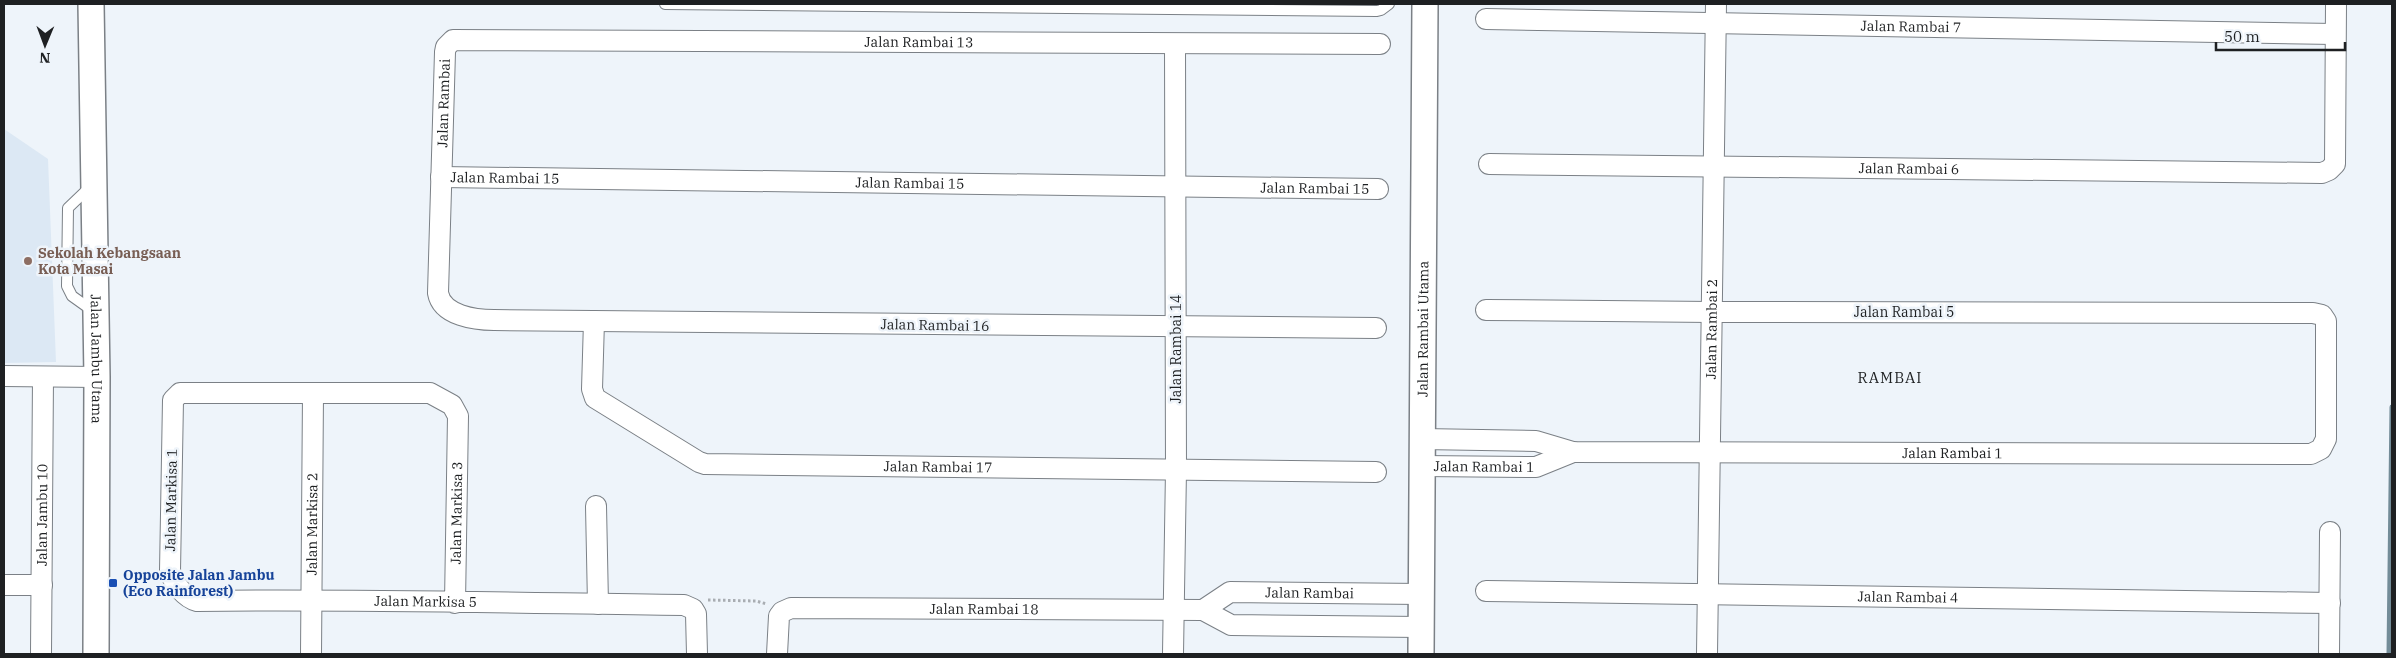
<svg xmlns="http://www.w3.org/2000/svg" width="2396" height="658" font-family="'IBM Plex Serif',serif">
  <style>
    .built { fill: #dce8f4 }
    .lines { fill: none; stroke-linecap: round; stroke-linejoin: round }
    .stream { stroke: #738c98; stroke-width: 5 }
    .service-casing { stroke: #7b8086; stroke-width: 12 }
    .minor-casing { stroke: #7b8086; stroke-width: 22 }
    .tertiary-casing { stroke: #7b8086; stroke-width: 28 }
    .path { stroke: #a9adb2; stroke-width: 3; stroke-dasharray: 2.5 2.5; stroke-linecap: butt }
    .service { stroke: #fff; stroke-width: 10 }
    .minor { stroke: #fff; stroke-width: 20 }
    .tertiary { stroke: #fff; stroke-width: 25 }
    .education-dot { fill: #8d6e63; stroke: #eef4fa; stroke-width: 2 }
    .transit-dot { fill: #1a4fb4; stroke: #eef4fa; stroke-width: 2 }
    .labels { text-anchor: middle; stroke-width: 5; stroke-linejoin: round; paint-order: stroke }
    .street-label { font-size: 14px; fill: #1e2022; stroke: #eef4fa }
    .education-label { font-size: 14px; font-weight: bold; fill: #785e54; stroke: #eef4fa; text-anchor: start }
    .transit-label { font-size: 14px; font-weight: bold; fill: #164399; stroke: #eef4fa; text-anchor: start }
    .neighbourhood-label { font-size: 15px; letter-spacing: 1px; fill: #1e2022; stroke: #eef4fa }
  </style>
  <rect width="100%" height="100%" fill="#eef4fa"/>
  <!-- built -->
  <polygon class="built" points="4,129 48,159 56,362 4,363"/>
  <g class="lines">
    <!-- stream -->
    <polyline class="stream" points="2389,654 2392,407"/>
    <!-- service casing -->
    <g class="service-casing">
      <g id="service">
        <polyline points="665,4 1377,11 1381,10 1389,4"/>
        <polyline points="91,186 68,208 67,286 72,296 93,311"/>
      </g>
    </g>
    <!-- minor casing -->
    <g class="minor-casing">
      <g id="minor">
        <path id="s1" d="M1486 19 2335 34"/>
        <path id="s2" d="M1489 164 2322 173 2329 170 2335 164 2336 4"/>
        <path id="s3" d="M441 177 1378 189"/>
        <path id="s4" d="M594 321 592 389 595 398 699 462 705 464 1376 472"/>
        <path id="s5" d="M1376 328 494 320C476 320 442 316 438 293L445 52 446 47 453 40 1380 44"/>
        <polyline points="4,376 97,377"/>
        <path id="s6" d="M1422 439 1536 441 1573 452 2311 454 2321 449 2326 439V321L2322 315 2313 313 1712 312 1486 310"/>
        <path id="s7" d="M1422 466 1536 467 1573 452"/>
        <polyline points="596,506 598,604"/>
        <polyline points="4,585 42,585"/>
        <path id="s8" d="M1486 591 2330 603"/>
        <path id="s9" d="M455 603 458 416 452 405 430 393H180L173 400 170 571C173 583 185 598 197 601 359 599 522 603 684 605L693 609 696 614 697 654"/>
        <path id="s10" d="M1203 610 1230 592 1422 594"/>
        <path id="s11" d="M41 654 43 377"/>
        <path id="s12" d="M311 654 313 394"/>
        <path id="s13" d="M777 654 779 616 782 612 791 608 1203 610 1231 625 1421 627"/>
        <polyline points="1173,654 1176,470 1175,44"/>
        <path id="s14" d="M1707 654 1716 4"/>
        <polyline points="2329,654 2330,532"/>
      </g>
    </g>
    <!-- tertiary casing -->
    <g class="tertiary-casing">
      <g id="tertiary">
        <path id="s15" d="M91 4 97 377 96 654"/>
        <path id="s16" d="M1421 654 1425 4"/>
      </g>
    </g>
    <!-- path -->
    <polyline class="path" points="708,600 756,601 767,604"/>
    <!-- service -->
    <use href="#service" class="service"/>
    <!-- minor -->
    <use href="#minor" class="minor"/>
    <!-- tertiary -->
    <use href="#tertiary" class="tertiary"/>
  </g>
  <!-- markers -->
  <circle class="education-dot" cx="28" cy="261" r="5"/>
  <rect class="transit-dot" x="108" y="578" width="10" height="10" rx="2.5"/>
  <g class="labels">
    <!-- street labels -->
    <g class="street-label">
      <text dy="5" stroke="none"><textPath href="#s1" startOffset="425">Jalan Rambai 7</textPath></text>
      <text dy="5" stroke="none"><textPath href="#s5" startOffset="1671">Jalan Rambai 13</textPath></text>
      <text dy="5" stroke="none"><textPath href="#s5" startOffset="1139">Jalan Rambai</textPath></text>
      <text dy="5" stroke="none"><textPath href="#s2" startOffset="420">Jalan Rambai 6</textPath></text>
      <text dy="5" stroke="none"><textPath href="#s3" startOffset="64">Jalan Rambai 15</textPath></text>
      <text dy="5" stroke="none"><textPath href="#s3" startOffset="469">Jalan Rambai 15</textPath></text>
      <text dy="5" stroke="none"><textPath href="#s3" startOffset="874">Jalan Rambai 15</textPath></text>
      <text x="1904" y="317">Jalan Rambai 5</text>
      <text transform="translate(935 325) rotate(1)" y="5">Jalan Rambai 16</text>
      <text dy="5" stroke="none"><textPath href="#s16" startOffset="325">Jalan Rambai Utama</textPath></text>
      <text dy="5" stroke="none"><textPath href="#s14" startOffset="325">Jalan Rambai 2</textPath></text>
      <text transform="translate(1176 349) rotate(-90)" y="5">Jalan Rambai 14</text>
      <text dy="5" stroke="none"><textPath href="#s15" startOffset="355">Jalan Jambu Utama</textPath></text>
      <text dy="5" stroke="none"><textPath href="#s6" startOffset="532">Jalan Rambai 1</textPath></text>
      <text dy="5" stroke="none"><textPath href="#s7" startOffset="62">Jalan Rambai 1</textPath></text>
      <text dy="5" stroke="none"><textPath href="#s4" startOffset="439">Jalan Rambai 17</textPath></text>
      <text transform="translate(171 500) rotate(-89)" y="5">Jalan Markisa 1</text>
      <text dy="5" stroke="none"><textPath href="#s9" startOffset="90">Jalan Markisa 3</textPath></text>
      <text dy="5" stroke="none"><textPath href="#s11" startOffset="139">Jalan Jambu 10</textPath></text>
      <text dy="5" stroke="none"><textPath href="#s12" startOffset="130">Jalan Markisa 2</textPath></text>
      <text dy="5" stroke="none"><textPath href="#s10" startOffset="112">Jalan Rambai</textPath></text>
      <text dy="5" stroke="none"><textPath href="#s8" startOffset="422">Jalan Rambai 4</textPath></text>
      <text dy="5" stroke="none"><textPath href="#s9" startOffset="926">Jalan Markisa 5</textPath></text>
      <text dy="5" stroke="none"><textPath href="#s13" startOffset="246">Jalan Rambai 18</textPath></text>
    </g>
    <!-- education labels -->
    <g class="education-label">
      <text x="38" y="258">Sekolah Kebangsaan<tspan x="38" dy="16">Kota Masai</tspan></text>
    </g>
    <!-- transit labels -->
    <g class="transit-label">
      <text x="123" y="580">Opposite Jalan Jambu<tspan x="123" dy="16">(Eco Rainforest)</tspan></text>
    </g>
    <!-- neighbourhood labels -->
    <g class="neighbourhood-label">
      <text x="1890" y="383">RAMBAI</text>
    </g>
  </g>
  <!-- border -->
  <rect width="2396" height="658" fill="none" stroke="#1e2022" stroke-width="10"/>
  <!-- north arrow -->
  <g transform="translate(45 45) rotate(181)" stroke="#eef4fa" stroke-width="4" paint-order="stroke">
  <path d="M0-4L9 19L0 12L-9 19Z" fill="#1e2022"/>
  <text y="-8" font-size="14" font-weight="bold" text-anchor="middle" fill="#1e2022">N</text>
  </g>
  <!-- scale -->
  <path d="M2216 42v8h129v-8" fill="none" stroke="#1e2022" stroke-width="2.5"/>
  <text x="2224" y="42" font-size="15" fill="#1e2022" stroke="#eef4fa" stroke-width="4" paint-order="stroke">50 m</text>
</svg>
